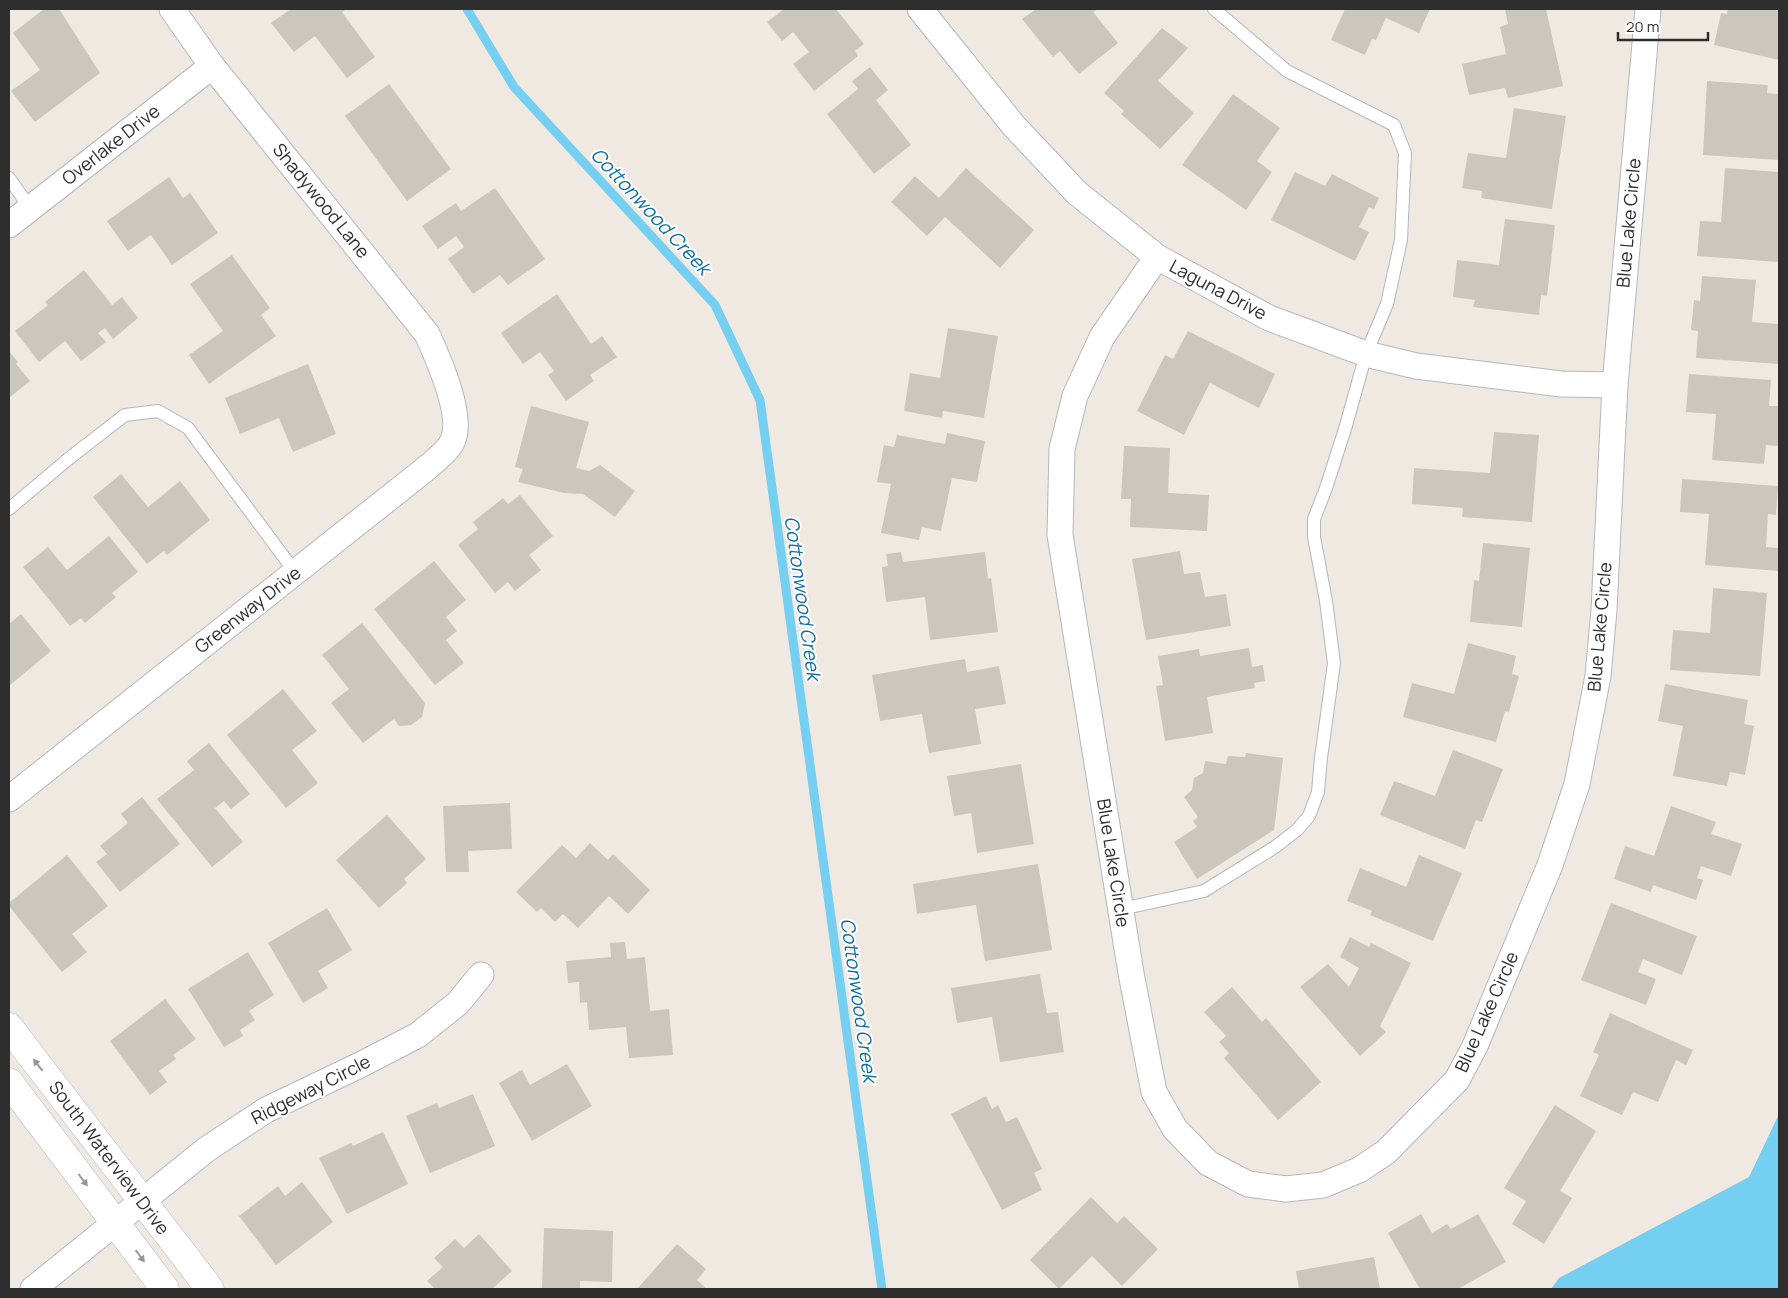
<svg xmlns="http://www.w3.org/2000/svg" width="1788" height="1298" font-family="Manrope,sans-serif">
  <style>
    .water { fill: #75cff0 }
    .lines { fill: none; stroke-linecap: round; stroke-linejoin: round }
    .stream { stroke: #75cff0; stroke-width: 9 }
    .building { fill: #cbc7bf }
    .lane-casing { stroke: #b4b7c1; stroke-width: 14 }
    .street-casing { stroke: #b4b7c1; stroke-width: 27 }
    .secondary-casing { stroke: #b4b7c1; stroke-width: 29 }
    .lane { stroke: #fff; stroke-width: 12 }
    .street { stroke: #fff; stroke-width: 25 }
    .secondary { stroke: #fff; stroke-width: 28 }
    .oneway { fill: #969696 }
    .labels { text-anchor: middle; stroke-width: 4; stroke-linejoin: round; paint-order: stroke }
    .street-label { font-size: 18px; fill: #2e2e2e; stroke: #fff }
    .water-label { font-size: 19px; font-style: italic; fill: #0d6fa3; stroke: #fff }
  </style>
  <rect width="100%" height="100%" fill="#efe9e1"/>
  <!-- water -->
  <polygon class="water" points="1779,1114 1779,1289 1551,1289 1559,1278 1749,1177"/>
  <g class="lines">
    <!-- stream -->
    <polyline class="stream" points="467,9 514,87 715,305 760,400 882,1289"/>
  </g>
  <!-- building -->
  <g class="building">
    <polygon points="44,9 59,9 100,73 35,122 11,91 40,70 13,33"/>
    <polygon points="291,9 347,9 342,12 375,57 347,78 315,36 294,52 271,23"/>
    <polygon points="784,9 836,9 864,44 855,51 858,56 814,91 793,64 809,52 793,32 782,41 767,22"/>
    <polygon points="1036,9 1098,9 1093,12 1118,43 1079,74 1060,51 1053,57 1022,19"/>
    <polygon points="1345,9 1430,9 1419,33 1386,18 1376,40 1372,39 1365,55 1331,40"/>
    <polygon points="1505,9 1546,9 1563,86 1508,98 1505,88 1469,95 1462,64 1506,54 1500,27 1508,24"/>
    <polygon points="1728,9 1779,9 1779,60 1714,45 1721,13 1727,14"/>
    <polygon points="1162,28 1188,48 1158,81 1194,113 1160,149 1121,114 1124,111 1104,93"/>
    <polygon points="870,67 888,90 876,100 911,145 874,174 827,114 858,89 852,81"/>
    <polygon points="1707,81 1768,85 1767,93 1779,94 1779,160 1703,155"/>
    <polygon points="389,84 451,169 407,201 345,116"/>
    <polygon points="1233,94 1280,128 1257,161 1272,172 1246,210 1182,165"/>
    <polygon points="1514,108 1566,116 1552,209 1481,198 1482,191 1462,188 1468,153 1506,158"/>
    <polygon points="966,168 1034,230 1000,268 945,217 927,236 891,202 915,176 939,198"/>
    <polygon points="1725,168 1779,172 1779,262 1697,256 1700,221 1721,222"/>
    <polygon points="1295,172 1325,186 1332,174 1379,198 1374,209 1369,207 1359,227 1369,232 1355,261 1271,220"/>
    <polygon points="169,177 183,198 190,193 218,233 172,265 151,235 128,251 107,221"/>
    <polygon points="495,188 545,259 508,285 500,275 473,294 448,259 464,247 456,236 438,249 422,226 456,203 461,211"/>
    <polygon points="1505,219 1555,225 1547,296 1541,295 1539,315 1473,307 1475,300 1453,297 1457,260 1499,265"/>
    <polygon points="232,255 270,308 261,315 276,336 209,384 189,355 223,331 190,284"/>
    <polygon points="84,270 112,305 122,297 138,318 113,339 105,328 98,333 106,342 81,361 65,341 39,362 15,331 48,305 45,302"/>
    <polygon points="1702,276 1756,280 1752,322 1779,324 1779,364 1696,358 1698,331 1691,330 1694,300 1700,301"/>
    <polygon points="557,294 591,344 602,336 617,357 590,375 594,381 566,401 548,375 554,371 540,352 523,364 501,333"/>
    <polygon points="948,328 998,336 984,418 943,411 942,418 904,411 910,373 940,378"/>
    <polygon points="1188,331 1275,374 1259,408 1210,383 1184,435 1137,411 1165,355 1173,359"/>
    <polygon points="9,351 18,362 16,364 30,381 9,398"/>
    <polygon points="308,364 336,434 293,452 279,418 240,434 225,398"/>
    <polygon points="1689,374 1771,380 1769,406 1779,406 1778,446 1766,445 1764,464 1712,460 1716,414 1686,412"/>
    <polygon points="531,406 589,422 576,468 589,471 600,465 635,491 615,517 583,494 564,493 518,482 523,469 515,467"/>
    <polygon points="1494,432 1539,435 1532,522 1462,517 1463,508 1412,504 1414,468 1490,473"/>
    <polygon points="947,433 985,441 977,482 952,478 941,531 922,527 919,540 881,533 891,484 877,482 884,445 894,447 897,435 945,444"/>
    <polygon points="1124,446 1170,448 1168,493 1209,495 1207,531 1130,527 1131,499 1121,499"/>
    <polygon points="121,474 148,507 180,481 210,520 167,555 164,551 147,564 93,497"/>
    <polygon points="1682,479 1778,486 1776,515 1768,514 1766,547 1779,548 1779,571 1705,565 1709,514 1680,512"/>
    <polygon points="520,495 553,536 529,555 541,570 515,591 508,582 495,593 458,545 478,529 473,522 503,498 508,504"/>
    <polygon points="109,536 138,572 112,593 116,597 85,623 81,618 70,626 23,567 48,547 67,570"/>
    <polygon points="1483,543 1530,548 1522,627 1470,622 1474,580 1479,581"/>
    <polygon points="1180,551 1184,574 1200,572 1205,597 1226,594 1231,626 1146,640 1132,559"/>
    <polygon points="901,552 903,562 985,552 988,579 991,578 998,632 930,640 925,597 886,602 882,567 888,566 886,554"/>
    <polygon points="434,561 466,600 446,617 457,631 446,640 464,663 435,685 374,609"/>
    <polygon points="1713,588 1767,593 1760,676 1670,670 1673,630 1710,633"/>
    <polygon points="21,614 51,651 9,686 9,624"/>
    <polygon points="362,623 425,703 422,717 411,725 399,726 394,719 363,743 331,703 349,689 322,655"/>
    <polygon points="1468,643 1516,656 1512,674 1519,676 1509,712 1505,711 1496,742 1403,717 1412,683 1454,694"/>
    <polygon points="1249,648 1252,667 1263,665 1265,681 1254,683 1255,688 1207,697 1213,733 1165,741 1156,686 1163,685 1158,656 1199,649 1200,656"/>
    <polygon points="965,659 967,672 999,666 1006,704 975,709 981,744 929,753 922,714 880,721 872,675"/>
    <polygon points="1665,684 1748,700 1744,724 1754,726 1745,775 1730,772 1727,786 1673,776 1683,726 1658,721"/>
    <polygon points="283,689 317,731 292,750 318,783 286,808 227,735"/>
    <polygon points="209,743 250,794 231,809 224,801 215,808 243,842 212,867 157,799 194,770 187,761"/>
    <polygon points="1453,750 1503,769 1482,822 1476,820 1465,849 1380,815 1394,781 1435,796"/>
    <polygon points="1246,753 1283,758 1274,830 1197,879 1174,842 1197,827 1193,821 1198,817 1184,797 1192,790 1194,778 1203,773 1205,761 1226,764 1228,756 1245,757"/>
    <polygon points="1021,764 1034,844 977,853 971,813 954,816 947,776"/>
    <polygon points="142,797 180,844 120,892 96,862 107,854 100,846 128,823 121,814"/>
    <polygon points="510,803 512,849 468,851 469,872 446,872 443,806"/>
    <polygon points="1671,806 1716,822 1711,834 1742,844 1731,876 1701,866 1697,878 1703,880 1696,900 1653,885 1651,892 1614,879 1625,846 1654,856"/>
    <polygon points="387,815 426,859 404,879 407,883 379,908 336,860"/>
    <polygon points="590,843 608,860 613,854 650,890 628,914 609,896 578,928 563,914 555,922 541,908 537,912 516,892 562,845 576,858"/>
    <polygon points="67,855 108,906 72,934 87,952 62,972 9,906 9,903"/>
    <polygon points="1419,855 1462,873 1433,941 1370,915 1372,911 1347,901 1360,868 1406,887"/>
    <polygon points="1038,864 1052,950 985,961 976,905 917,914 913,884"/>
    <polygon points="1611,903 1697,936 1682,975 1643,959 1638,972 1656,979 1646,1005 1581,980"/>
    <polygon points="327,908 352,950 318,971 328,988 303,1003 268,943"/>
    <polygon points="1350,937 1369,947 1371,943 1411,963 1380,1026 1386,1032 1360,1056 1300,987 1328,964 1349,987 1359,968 1340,957"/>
    <polygon points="625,942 627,959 645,957 650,1011 669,1009 673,1055 629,1058 626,1027 589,1030 587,1002 580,1003 579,982 568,983 566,961 611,957 610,943"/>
    <polygon points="248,952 274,995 249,1011 255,1020 240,1030 243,1036 224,1047 188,989"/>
    <polygon points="1040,974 1047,1013 1058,1012 1064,1052 1000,1062 992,1017 957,1023 951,988"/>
    <polygon points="1232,987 1262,1022 1266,1018 1321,1082 1278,1120 1224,1058 1229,1053 1219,1042 1226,1036 1204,1012"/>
    <polygon points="165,999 196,1039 173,1055 176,1059 159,1071 167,1082 150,1095 110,1041"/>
    <polygon points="1610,1013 1693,1050 1686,1065 1676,1060 1658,1102 1633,1092 1622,1115 1580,1096 1599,1055 1593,1052"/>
    <polygon points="567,1064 592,1106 532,1141 499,1083 522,1070 530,1085"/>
    <polygon points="473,1094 495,1146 430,1173 406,1116 437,1103 439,1108"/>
    <polygon points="986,1096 992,1109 998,1105 1006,1122 1017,1117 1042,1169 1034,1173 1042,1190 1002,1210 951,1114"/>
    <polygon points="1555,1105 1596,1131 1560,1191 1572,1198 1544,1244 1512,1224 1526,1201 1504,1188"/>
    <polygon points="383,1132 408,1184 347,1214 319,1158 351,1143 353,1146"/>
    <polygon points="302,1182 333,1222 276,1265 239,1216 278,1186 285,1196"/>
    <polygon points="1091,1197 1117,1223 1124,1216 1158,1249 1122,1286 1092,1256 1059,1289 1030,1260"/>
    <polygon points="1421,1214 1432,1233 1447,1224 1451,1229 1478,1214 1506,1262 1458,1289 1420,1289 1388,1233"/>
    <polygon points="544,1228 613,1231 612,1282 580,1281 580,1289 542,1289"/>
    <polygon points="479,1234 512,1271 492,1289 435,1289 427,1281 443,1267 434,1258 455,1239 464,1248"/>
    <polygon points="677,1244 706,1269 697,1280 707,1289 637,1289"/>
    <polygon points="1374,1257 1380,1289 1299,1289 1296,1271"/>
  </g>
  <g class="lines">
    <!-- lane casing -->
    <g class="lane-casing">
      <g id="lane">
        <polyline points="9,178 30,208"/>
        <polyline points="9,509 67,460 125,415 158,411 188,428 295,572"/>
        <polyline points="1121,909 1204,891 1275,847 1297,830 1309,816 1318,792 1321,758 1334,663 1326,601 1314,537 1314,519 1326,488 1345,429 1366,354 1387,304 1401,240 1405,153 1394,125 1287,71 1214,9"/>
      </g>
    </g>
    <!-- street casing -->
    <g class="street-casing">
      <g id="street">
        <polyline points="920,9 1014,126 1077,193 1157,257 1269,318 1366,354 1416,366 1561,384 1615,385"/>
        <polyline points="9,225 212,66"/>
        <polyline points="1157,257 1102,337 1075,396 1062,449 1060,535 1131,973 1154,1092 1175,1129 1208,1163 1248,1184 1286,1189 1323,1185 1359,1170 1386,1152 1457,1080 1475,1046 1550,865 1577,784 1598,676 1604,610 1615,385 1648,9"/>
        <path d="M9 799 423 471C431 464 446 453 451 444 466 420 438 358 427 334L212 66 172 9"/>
        <polyline points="33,1289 207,1149 266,1110 360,1065 418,1035 458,1003 481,975"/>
      </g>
    </g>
    <!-- secondary casing -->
    <g class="secondary-casing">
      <g id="secondary">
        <polyline points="9,1027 210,1289"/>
        <polyline points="9,1082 165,1289"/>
      </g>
    </g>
    <!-- lane -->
    <use href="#lane" class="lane"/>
    <!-- street -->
    <use href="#street" class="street"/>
    <!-- secondary -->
    <use href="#secondary" class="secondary"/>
  </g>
  <!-- one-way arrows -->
  <defs><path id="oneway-solid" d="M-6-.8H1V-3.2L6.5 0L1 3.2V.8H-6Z" transform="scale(1.25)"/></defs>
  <g class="oneway">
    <use href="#oneway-solid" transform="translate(38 1065) rotate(-128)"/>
    <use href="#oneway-solid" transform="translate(83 1180) rotate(53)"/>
    <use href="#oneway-solid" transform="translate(140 1256) rotate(53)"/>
  </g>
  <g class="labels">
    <!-- street labels -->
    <g class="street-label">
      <text transform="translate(111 145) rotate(-38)" y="6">Overlake Drive</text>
      <text transform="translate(321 201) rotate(51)" y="6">Shadywood Lane</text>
      <text transform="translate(1629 223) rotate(-85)" y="6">Blue Lake Circle</text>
      <text transform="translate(1218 290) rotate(28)" y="6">Laguna Drive</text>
      <text transform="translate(248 610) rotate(-38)" y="6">Greenway Drive</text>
      <text transform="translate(1600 627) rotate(-85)" y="6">Blue Lake Circle</text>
      <text transform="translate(1113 863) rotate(81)" y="6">Blue Lake Circle</text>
      <text transform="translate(1487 1012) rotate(-66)" y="6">Blue Lake Circle</text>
      <text transform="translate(311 1090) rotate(-27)" y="6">Ridgeway Circle</text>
      <text transform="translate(109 1158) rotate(53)" y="6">South Waterview Drive</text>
    </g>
    <!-- water labels -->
    <g class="water-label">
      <text transform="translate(651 211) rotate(47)" y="7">Cottonwood Creek</text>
      <text transform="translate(803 598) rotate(82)" y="7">Cottonwood Creek</text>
      <text transform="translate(859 1000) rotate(82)" y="7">Cottonwood Creek</text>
    </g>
  </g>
  <!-- border -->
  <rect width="1788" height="1298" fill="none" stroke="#2e2e2e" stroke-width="20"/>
  <!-- scale -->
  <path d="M1618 32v8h90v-8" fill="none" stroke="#2e2e2e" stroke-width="2.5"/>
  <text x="1626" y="32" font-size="15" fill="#2e2e2e" stroke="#ffffff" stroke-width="4" paint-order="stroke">20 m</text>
</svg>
